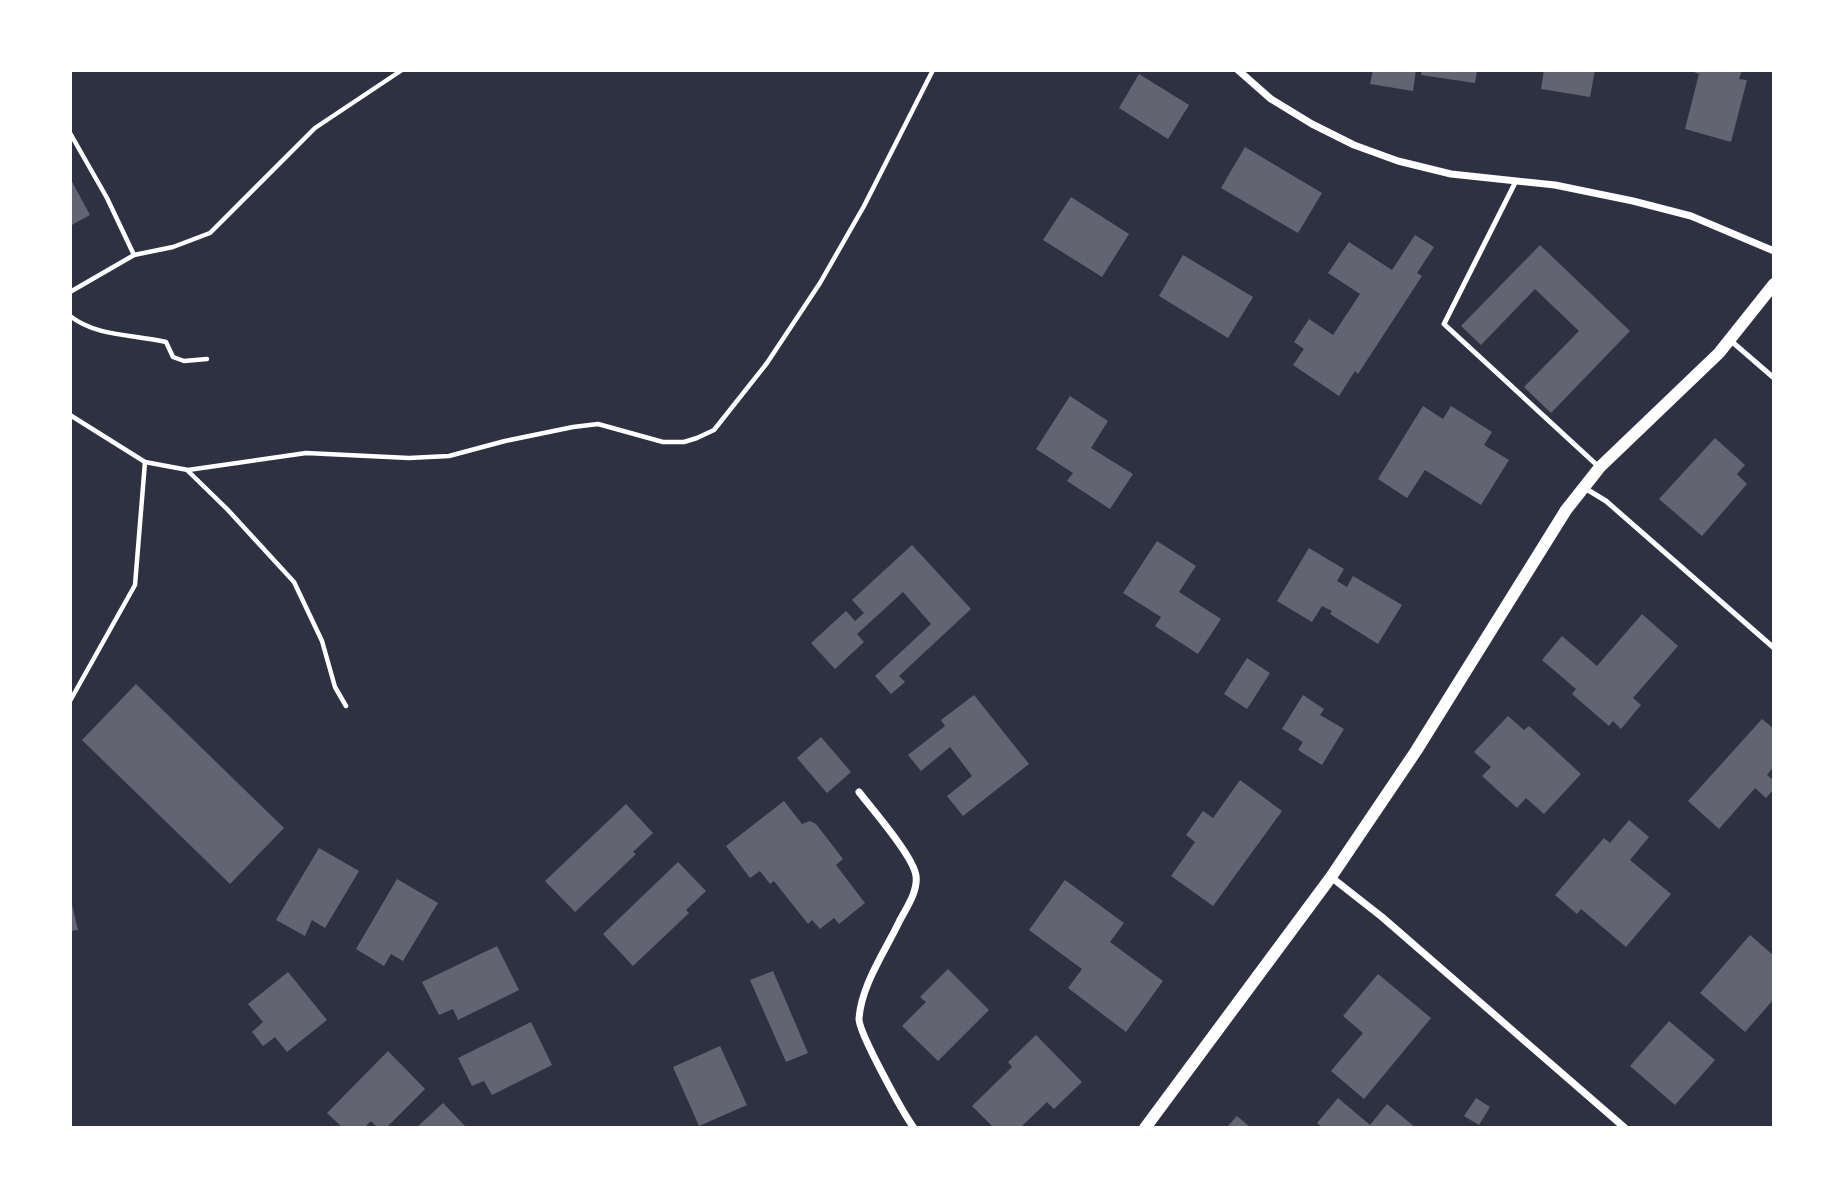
<svg xmlns="http://www.w3.org/2000/svg" width="1844" height="1198" font-family="Rubik,sans-serif">
  <style>
    .building { fill: #626471 }
    .lines { fill: none; stroke-linecap: round; stroke-linejoin: round }
    .path { stroke: #fff; stroke-width: 4.5 }
    .service { stroke: #fff; stroke-width: 5 }
    .minor { stroke: #fff; stroke-width: 7 }
    .tertiary { stroke: #fff; stroke-width: 12 }
  </style>
  <rect width="100%" height="100%" fill="#2d3142"/>
  <!-- building -->
  <g class="building">
    <polygon points="1373,70 1416,70 1413,91 1370,84"/>
    <polygon points="1422,70 1477,70 1475,83 1421,75"/>
    <polygon points="1544,70 1595,70 1590,97 1541,89"/>
    <polygon points="1694,70 1742,70 1739,79 1747,80 1731,142 1685,129 1699,74 1694,72"/>
    <polygon points="1139,74 1189,105 1168,139 1119,108"/>
    <polygon points="1245,147 1322,193 1298,233 1221,188"/>
    <polygon points="70,178 90,215 70,226"/>
    <polygon points="1071,197 1129,234 1102,277 1043,240"/>
    <polygon points="1415,235 1434,247 1417,273 1422,276 1358,374 1355,371 1339,396 1293,365 1304,349 1294,342 1309,319 1333,335 1360,294 1328,273 1349,242 1392,270"/>
    <polygon points="1540,245 1630,331 1551,413 1524,387 1579,331 1535,289 1481,345 1461,326"/>
    <polygon points="1183,255 1253,297 1228,338 1159,296"/>
    <polygon points="1070,396 1108,421 1091,448 1133,474 1110,509 1067,481 1073,473 1036,449"/>
    <polygon points="1423,406 1443,419 1451,406 1492,432 1484,445 1509,460 1481,505 1425,470 1407,498 1378,479"/>
    <polygon points="1715,438 1745,465 1737,474 1747,484 1702,536 1659,499"/>
    <polygon points="1157,541 1196,566 1179,592 1221,619 1198,654 1155,626 1161,617 1123,593"/>
    <polygon points="912,545 971,609 899,676 905,682 891,694 875,676 931,624 903,592 857,634 864,642 835,669 811,643 846,611 855,621 864,613 852,600"/>
    <polygon points="1309,548 1344,569 1337,581 1347,587 1353,576 1402,605 1378,644 1330,614 1332,611 1322,606 1312,622 1277,601"/>
    <polygon points="1642,614 1678,646 1633,698 1641,705 1621,729 1613,721 1609,726 1572,694 1576,689 1542,660 1562,636 1597,666"/>
    <polygon points="1247,658 1270,673 1247,709 1224,694"/>
    <polygon points="136,684 284,828 230,884 82,740"/>
    <polygon points="974,695 1029,764 963,816 947,796 972,776 950,747 921,771 908,755 945,726 941,720"/>
    <polygon points="1303,695 1324,709 1320,715 1344,729 1322,765 1298,750 1303,742 1282,729"/>
    <polygon points="1508,716 1524,730 1529,726 1581,774 1544,814 1526,798 1517,808 1482,776 1491,767 1474,752"/>
    <polygon points="1762,719 1774,729 1774,766 1767,775 1774,781 1774,789 1766,798 1755,788 1719,829 1688,801"/>
    <polygon points="821,737 851,772 827,793 797,758"/>
    <polygon points="1240,780 1282,811 1213,906 1171,876 1195,842 1186,835 1203,811 1213,818"/>
    <polygon points="784,801 802,824 810,821 816,824 843,859 836,865 865,903 839,924 834,918 820,929 812,920 808,924 774,881 770,884 760,871 750,878 726,846"/>
    <polygon points="626,804 653,833 633,852 636,854 575,912 545,881"/>
    <polygon points="1629,820 1649,837 1630,860 1671,894 1626,947 1581,909 1577,914 1555,895 1604,838 1610,843"/>
    <polygon points="319,848 359,871 325,928 312,920 305,936 276,920"/>
    <polygon points="678,862 706,891 686,910 689,913 633,966 603,934"/>
    <polygon points="397,879 438,903 403,961 391,954 384,966 356,949"/>
    <polygon points="1065,880 1124,923 1110,942 1163,981 1126,1032 1068,988 1082,969 1029,930"/>
    <polygon points="70,896 78,930 70,931"/>
    <polygon points="1750,935 1774,956 1774,999 1745,1032 1700,993"/>
    <polygon points="497,946 519,990 458,1020 453,1009 439,1015 422,982"/>
    <polygon points="948,969 989,1010 938,1061 902,1026 926,1002 920,997"/>
    <polygon points="773,971 808,1053 786,1062 750,980"/>
    <polygon points="288,972 327,1020 287,1052 275,1037 263,1046 252,1032 263,1022 248,1004"/>
    <polygon points="1378,974 1431,1018 1364,1099 1331,1071 1363,1033 1343,1016"/>
    <polygon points="1669,1021 1715,1060 1675,1105 1630,1066"/>
    <polygon points="531,1022 552,1065 492,1095 484,1081 472,1086 458,1058"/>
    <polygon points="1036,1035 1082,1082 1054,1109 1047,1102 1020,1128 994,1128 972,1106 1012,1067 1008,1062"/>
    <polygon points="720,1046 747,1105 699,1126 673,1067"/>
    <polygon points="388,1051 425,1089 386,1128 378,1128 371,1121 364,1128 343,1128 327,1113"/>
    <polygon points="1338,1098 1370,1125 1387,1104 1416,1128 1323,1128 1317,1123"/>
    <polygon points="1476,1098 1490,1107 1479,1125 1464,1116"/>
    <polygon points="443,1103 467,1128 416,1128"/>
    <polygon points="1237,1116 1251,1128 1226,1128"/>
  </g>
  <g class="lines">
    <!-- path -->
    <g class="path">
      <polyline points="70,133 107,198 134,255"/>
      <polyline points="70,292 134,255 173,247 210,233 315,128 402,70"/>
      <path d="M70 316C97 337 133 334 166 342L173 357 184 361 207 359"/>
      <polyline points="70,415 145,462 188,470 306,453 409,458 449,456 505,441 573,427 598,424 663,442 684,442 697,438 714,430 767,363 820,283 864,206 933,70"/>
      <polyline points="188,471 227,509 294,582 322,641 335,687 346,706"/>
      <polyline points="70,701 135,585 145,462"/>
    </g>
    <!-- service -->
    <g class="service">
      <polyline points="1516,181 1444,324 1599,467"/>
      <polyline points="1730,340 1774,378"/>
      <polyline points="1583,487 1606,501 1774,648"/>
    </g>
    <!-- minor -->
    <g class="minor">
      <polyline points="1238,70 1271,99 1312,124 1354,145 1398,161 1451,174 1555,185 1633,201 1691,216 1774,251"/>
      <path d="M859 792C872 809 914 857 916 876 918 891 907 907 900 920 886 950 861 985 859 1019 859 1033 903 1113 914 1128"/>
      <polyline points="1331,877 1382,917 1625,1128"/>
    </g>
    <!-- tertiary -->
    <polyline class="tertiary" points="1145,1128 1331,877 1416,751 1566,510 1600,467 1719,353 1774,284"/>
  </g>
  <!-- border -->
  <rect width="1844" height="1198" fill="none" stroke="#ffffff" stroke-width="144"/>
</svg>
